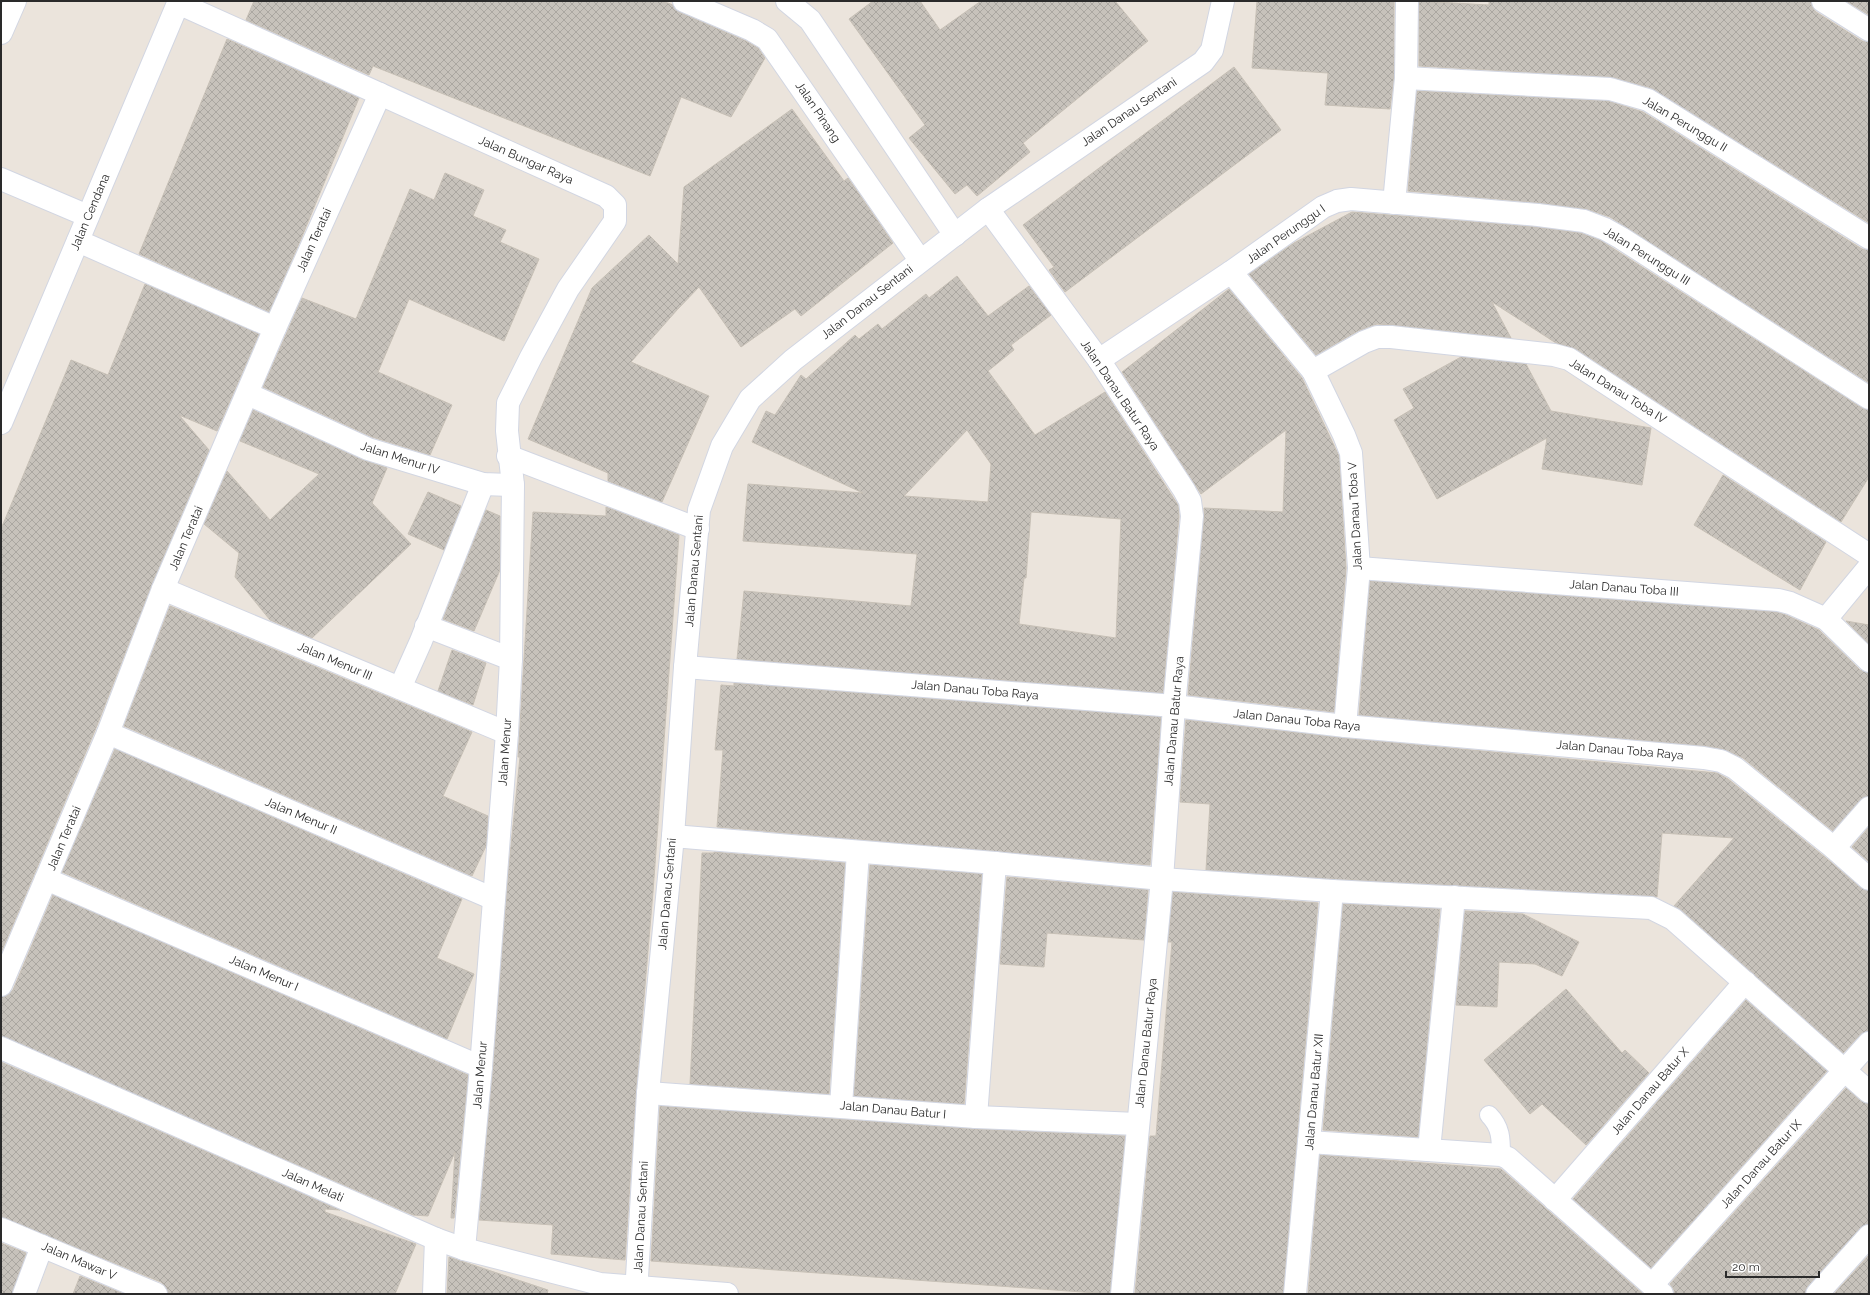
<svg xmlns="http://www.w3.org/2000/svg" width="1870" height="1295" font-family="Raleway,sans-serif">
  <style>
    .building { fill: url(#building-cross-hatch); stroke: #c7c0b6; fill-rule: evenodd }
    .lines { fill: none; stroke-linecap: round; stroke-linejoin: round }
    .service-casing { stroke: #d2d6e2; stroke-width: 20 }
    .minor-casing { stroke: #d2d6e2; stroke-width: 24 }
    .tertiary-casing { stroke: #d2d6e2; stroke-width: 24 }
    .service { stroke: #fff; stroke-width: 18 }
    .minor { stroke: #fff; stroke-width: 22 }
    .tertiary { stroke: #fff; stroke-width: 22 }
    .labels { text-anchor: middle; stroke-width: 4; stroke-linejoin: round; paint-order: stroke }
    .street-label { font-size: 12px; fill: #2a2a2a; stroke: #fff }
  </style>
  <defs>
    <pattern id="building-cross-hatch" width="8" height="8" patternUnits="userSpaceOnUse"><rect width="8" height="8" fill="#c7c2bb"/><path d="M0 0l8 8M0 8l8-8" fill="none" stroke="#aba7a1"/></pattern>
  </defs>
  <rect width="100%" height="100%" fill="#ebe4dc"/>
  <!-- building -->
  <g class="building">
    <polygon points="254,1 662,1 673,5 679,12 746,41 758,48 765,58 731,117 681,97 650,176 373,66 369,75 246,20"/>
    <polygon points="873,1 920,1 940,30 981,1 1115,1 1148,41 1023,143 1030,152 977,196 967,185 955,194 909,138 925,125 849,19"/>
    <polygon points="1257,1 1394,1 1394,77 1390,109 1325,105 1328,73 1252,68"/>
    <polygon points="1419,1 1489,5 1489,1 1811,1 1812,7 1816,12 1862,41 1869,42 1869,223 1651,88 1611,77 1419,66"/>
    <polygon points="1846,1 1869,1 1869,15"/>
    <polygon points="227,39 359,98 301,239 269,312 139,254"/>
    <polygon points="1234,67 1281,130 1065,292 1049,270 1054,267 1023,225"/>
    <polygon points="1417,91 1608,101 1643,112 1862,249 1869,250 1869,383 1610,217 1586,209 1540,203 1408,191"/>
    <polygon points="792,109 844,181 848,178 893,243 801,316 795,309 741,347 699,287 677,310 631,362 709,396 662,502 608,481 608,473 528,439 592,288 649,235 678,264 684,187"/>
    <polygon points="445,173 484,190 473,216 506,230 500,242 539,259 504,341 409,299 378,372 452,405 430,455 372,437 263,387 302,298 356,319 410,189 434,200"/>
    <polygon points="1352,212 1537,227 1581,233 1600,240 1862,408 1869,410 1869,477 1841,522 1576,349 1556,343 1492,302 1511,338 1392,325 1377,324 1358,331 1316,355 1249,274 1294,243"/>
    <path d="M957 276 988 316 1029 286 1051 315 1011 345 1014 350 988 371 1035 435 1105 392 1178 505 1179 516 1163 693 737 659 744 591 911 606 917 554 743 541 748 484 863 493 752 442 766 411 775 415 801 375 806 379 855 335 859 339 878 324 882 329 926 294 929 298ZM967 430 991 464 988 502 904 496ZM1031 512 1121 519 1116 638 1019 624 1024 578H1026Z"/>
    <polygon points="145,284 259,334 217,431 179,415 209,450 152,584 96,728 1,953 1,529 71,360 108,375"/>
    <polygon points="1229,289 1302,378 1339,456 1346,568 1334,712 1188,695 1204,517 1204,508 1283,512 1286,430 1201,494 1122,372"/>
    <polygon points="1461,357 1526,364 1551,411 1651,428 1642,485 1542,469 1547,438 1437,499 1394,420 1414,408 1403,389"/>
    <polygon points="253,410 363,460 387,468 372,503 411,544 312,638 270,620 235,577 239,553 204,524 227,471 270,520 319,474 240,441"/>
    <polygon points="1723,475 1826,542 1800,590 1694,525"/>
    <polygon points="428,492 461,506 444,550 408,534"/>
    <polygon points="606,507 679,535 653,892 636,1092 625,1260 551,1254 553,1225 479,1220 493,1068 509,865 520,757 518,757 533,512 606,516"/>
    <polygon points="486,510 500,516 500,570 474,631 443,619"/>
    <polygon points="1370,581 1776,612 1786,615 1819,630 1860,670 1869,673 1869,796 1860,800 1833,831 1743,758 1723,749 1705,746 1359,715"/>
    <polygon points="170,606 472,732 443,796 488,816 486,846 472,876 124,726"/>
    <polygon points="1846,621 1869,625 1869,644"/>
    <polygon points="452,650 486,663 473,705 438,691"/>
    <polygon points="734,683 1161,717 1150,865 717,827 723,750 715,750 721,685 734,686"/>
    <polygon points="1186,720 1344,738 1717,773 1728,779 1826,858 1861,888 1869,891 1869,1031 1860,1035 1843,1053 1681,910 1674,906 1734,838 1662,833 1657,897 1652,896 1333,879 1206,870 1210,804 1180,802"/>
    <polygon points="115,749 462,899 437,958 474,974 447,1039 62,872"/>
    <polygon points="1869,827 1869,862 1852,847"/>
    <polygon points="714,852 845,863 829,1094 690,1084 702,853 714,853"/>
    <polygon points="870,865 982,874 964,1104 854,1096"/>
    <polygon points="1007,877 1148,890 1144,940 1047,933 1044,967 1000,964"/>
    <polygon points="1173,892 1318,903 1283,1294 1135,1294 1150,1136 1156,1136 1172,942 1168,942"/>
    <polygon points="53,895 468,1075 454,1218 451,1218 455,1152 428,1216 413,1215 1,1036 1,997 8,995 13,990"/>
    <polygon points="1343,904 1440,909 1418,1137 1323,1130"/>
    <polygon points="1465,911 1523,914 1579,942 1562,976 1535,964 1499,962 1497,1007 1456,1005"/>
    <polygon points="1566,989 1622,1053 1625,1050 1649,1073 1586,1145 1542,1104 1530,1114 1484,1060"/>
    <polygon points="1746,1000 1827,1071 1651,1268 1573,1199"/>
    <polygon points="1,1062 340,1210 325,1209 325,1212 416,1244 395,1294 168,1294 166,1287 161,1282 1,1217"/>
    <polygon points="1846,1088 1861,1101 1869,1104 1869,1224 1860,1228 1808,1286 1805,1294 1674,1294 1674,1290 1670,1284"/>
    <polygon points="660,1106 975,1129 1125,1136 1110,1294 651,1261"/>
    <polygon points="1320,1155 1501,1169 1643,1294 1308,1294"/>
    <polygon points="1,1243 26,1253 12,1294 1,1294"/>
    <polygon points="1869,1255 1869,1294 1834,1294"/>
    <polygon points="449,1257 548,1290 547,1294 447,1294"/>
    <polygon points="80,1276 124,1294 73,1294"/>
  </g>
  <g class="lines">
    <!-- service casing -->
    <g class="service-casing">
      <path id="service" d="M1489 1115C1501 1127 1501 1139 1501 1155"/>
    </g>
    <!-- minor casing -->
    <g class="minor-casing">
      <g id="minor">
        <polyline points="684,1 752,30 767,39 920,260"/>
        <polyline points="787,1 810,20 955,235"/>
        <polyline points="178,3 606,196 615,205 615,221 568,289 531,357 508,403 507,431 513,485 511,659 507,733 481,1067 464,1249"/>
        <polyline points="1406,78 1610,89 1648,100 1869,238"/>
        <polyline points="1,179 88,216"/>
        <polyline points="1394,203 1406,78 1407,1"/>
        <polyline points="988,209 1099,360 1184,490 1190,501 1192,516 1174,706 1162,879 1122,1294"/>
        <polyline points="78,241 275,328"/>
        <polyline points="1231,272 1313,371 1344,435 1351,453 1359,568 1345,726"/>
        <polyline points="1099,360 1231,272 1323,207 1337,201 1351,199 1538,215 1584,221 1605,229 1621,238 1869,398"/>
        <polyline points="1313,371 1364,342 1377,337 1391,337 1554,355 1569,359 1869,555"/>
        <polyline points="248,394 368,449 483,484 513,485"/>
        <polyline points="508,456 698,529"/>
        <polyline points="1359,568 1778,600 1790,603 1826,619 1869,661"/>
        <polyline points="163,589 507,733"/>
        <polyline points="1826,619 1869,567"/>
        <polyline points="426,626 511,659"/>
        <polyline points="685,667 1174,706 1345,726 1704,758 1721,761 1735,768 1834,848 1869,879"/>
        <polyline points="400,688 421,641 483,484"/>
        <polyline points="108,733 494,899"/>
        <polyline points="673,836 995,863 1162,879 1332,891 1651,908 1673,919 1869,1092"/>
        <polyline points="1834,848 1869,808"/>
        <polyline points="46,879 481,1067"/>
        <polyline points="1,985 108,733 163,589 275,328 380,94"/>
        <polyline points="1,1048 436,1239 464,1249 600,1284 727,1294"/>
        <polyline points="648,1093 976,1117 1137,1124"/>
        <polyline points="841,1106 858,852"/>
        <polyline points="976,1117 995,863"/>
        <polyline points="1309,1142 1501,1155 1508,1158 1662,1294"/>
        <polyline points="1429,1150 1454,897"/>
        <polyline points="1555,1200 1745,982"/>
        <polyline points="1,1229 156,1294"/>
        <polyline points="1652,1285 1869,1043"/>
        <polyline points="24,1294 42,1246"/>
        <polyline points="434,1294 436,1239"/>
        <polyline points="1295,1294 1332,891"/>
        <polyline points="1817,1294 1869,1236"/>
      </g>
    </g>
    <!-- tertiary casing -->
    <g class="tertiary-casing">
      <g id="tertiary">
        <polyline points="1823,1 1869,30"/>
        <polyline points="1,33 15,1"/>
        <polyline points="1,423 179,1"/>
        <polyline points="636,1294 648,1093 673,836 685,667 699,510 722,446 750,399 793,360 988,209 1203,62 1212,50 1223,1"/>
      </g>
    </g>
    <!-- service -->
    <use href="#service" class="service"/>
    <!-- minor -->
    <use href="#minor" class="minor"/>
    <!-- tertiary -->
    <use href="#tertiary" class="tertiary"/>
  </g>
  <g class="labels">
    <!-- street labels -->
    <g class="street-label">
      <text transform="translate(818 112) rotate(56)" y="4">Jalan Pinang</text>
      <text transform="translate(1129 112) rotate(-34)" y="4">Jalan Danau Sentani</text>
      <text transform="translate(1685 124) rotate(31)" y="4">Jalan Perunggu II</text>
      <text transform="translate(526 160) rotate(24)" y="4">Jalan Bungar Raya</text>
      <text transform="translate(90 212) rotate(-67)" y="4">Jalan Cendana</text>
      <text transform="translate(1286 234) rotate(-35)" y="4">Jalan Perunggu I</text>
      <text transform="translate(314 240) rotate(-66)" y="4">Jalan Teratai</text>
      <text transform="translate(1647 256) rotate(32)" y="4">Jalan Perunggu III</text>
      <text transform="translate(867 302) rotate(-38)" y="4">Jalan Danau Sentani</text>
      <text transform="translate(1618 391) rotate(32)" y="4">Jalan Danau Toba IV</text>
      <text transform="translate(1120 395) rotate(56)" y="4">Jalan Danau Batur Raya</text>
      <text transform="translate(400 458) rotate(18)" y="4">Jalan Menur IV</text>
      <text transform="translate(1355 516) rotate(-93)" y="4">Jalan Danau Toba V</text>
      <text transform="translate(186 538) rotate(-67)" y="4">Jalan Teratai</text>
      <text transform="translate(694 571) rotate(-85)" y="4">Jalan Danau Sentani</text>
      <text transform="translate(1624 588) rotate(4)" y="4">Jalan Danau Toba III</text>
      <text transform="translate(335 661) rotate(23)" y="4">Jalan Menur III</text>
      <text transform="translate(975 690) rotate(5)" y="4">Jalan Danau Toba Raya</text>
      <text transform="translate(1297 720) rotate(6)" y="4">Jalan Danau Toba Raya</text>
      <text transform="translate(1174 721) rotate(-85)" y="4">Jalan Danau Batur Raya</text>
      <text transform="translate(1620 750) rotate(5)" y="4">Jalan Danau Toba Raya</text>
      <text transform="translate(505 752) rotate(-86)" y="4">Jalan Menur</text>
      <text transform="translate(301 816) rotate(23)" y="4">Jalan Menur II</text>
      <text transform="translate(64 838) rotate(-67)" y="4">Jalan Teratai</text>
      <text transform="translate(667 894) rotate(-85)" y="4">Jalan Danau Sentani</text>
      <text transform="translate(264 973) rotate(23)" y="4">Jalan Menur I</text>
      <text transform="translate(1146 1043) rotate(-84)" y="4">Jalan Danau Batur Raya</text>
      <text transform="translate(480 1075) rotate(-85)" y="4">Jalan Menur</text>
      <text transform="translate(1650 1091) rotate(-49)" y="4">Jalan Danau Batur X</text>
      <text transform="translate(1314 1092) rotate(-85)" y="4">Jalan Danau Batur XII</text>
      <text transform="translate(893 1110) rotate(5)" y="4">Jalan Danau Batur I</text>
      <text transform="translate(1761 1164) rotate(-48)" y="4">Jalan Danau Batur IX</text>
      <text transform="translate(313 1185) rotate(24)" y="4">Jalan Melati</text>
      <text transform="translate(641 1217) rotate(-87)" y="4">Jalan Danau Sentani</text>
      <text transform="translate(79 1261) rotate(23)" y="4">Jalan Mawar V</text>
    </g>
  </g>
  <!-- border -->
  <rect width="1870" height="1295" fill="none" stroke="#2a2a2a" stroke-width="4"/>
  <!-- scale -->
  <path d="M1726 1271v6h93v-6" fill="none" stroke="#2a2a2a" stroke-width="2"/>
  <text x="1732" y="1271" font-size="12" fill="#2a2a2a" stroke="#ffffff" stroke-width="3" paint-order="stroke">20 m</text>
</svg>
